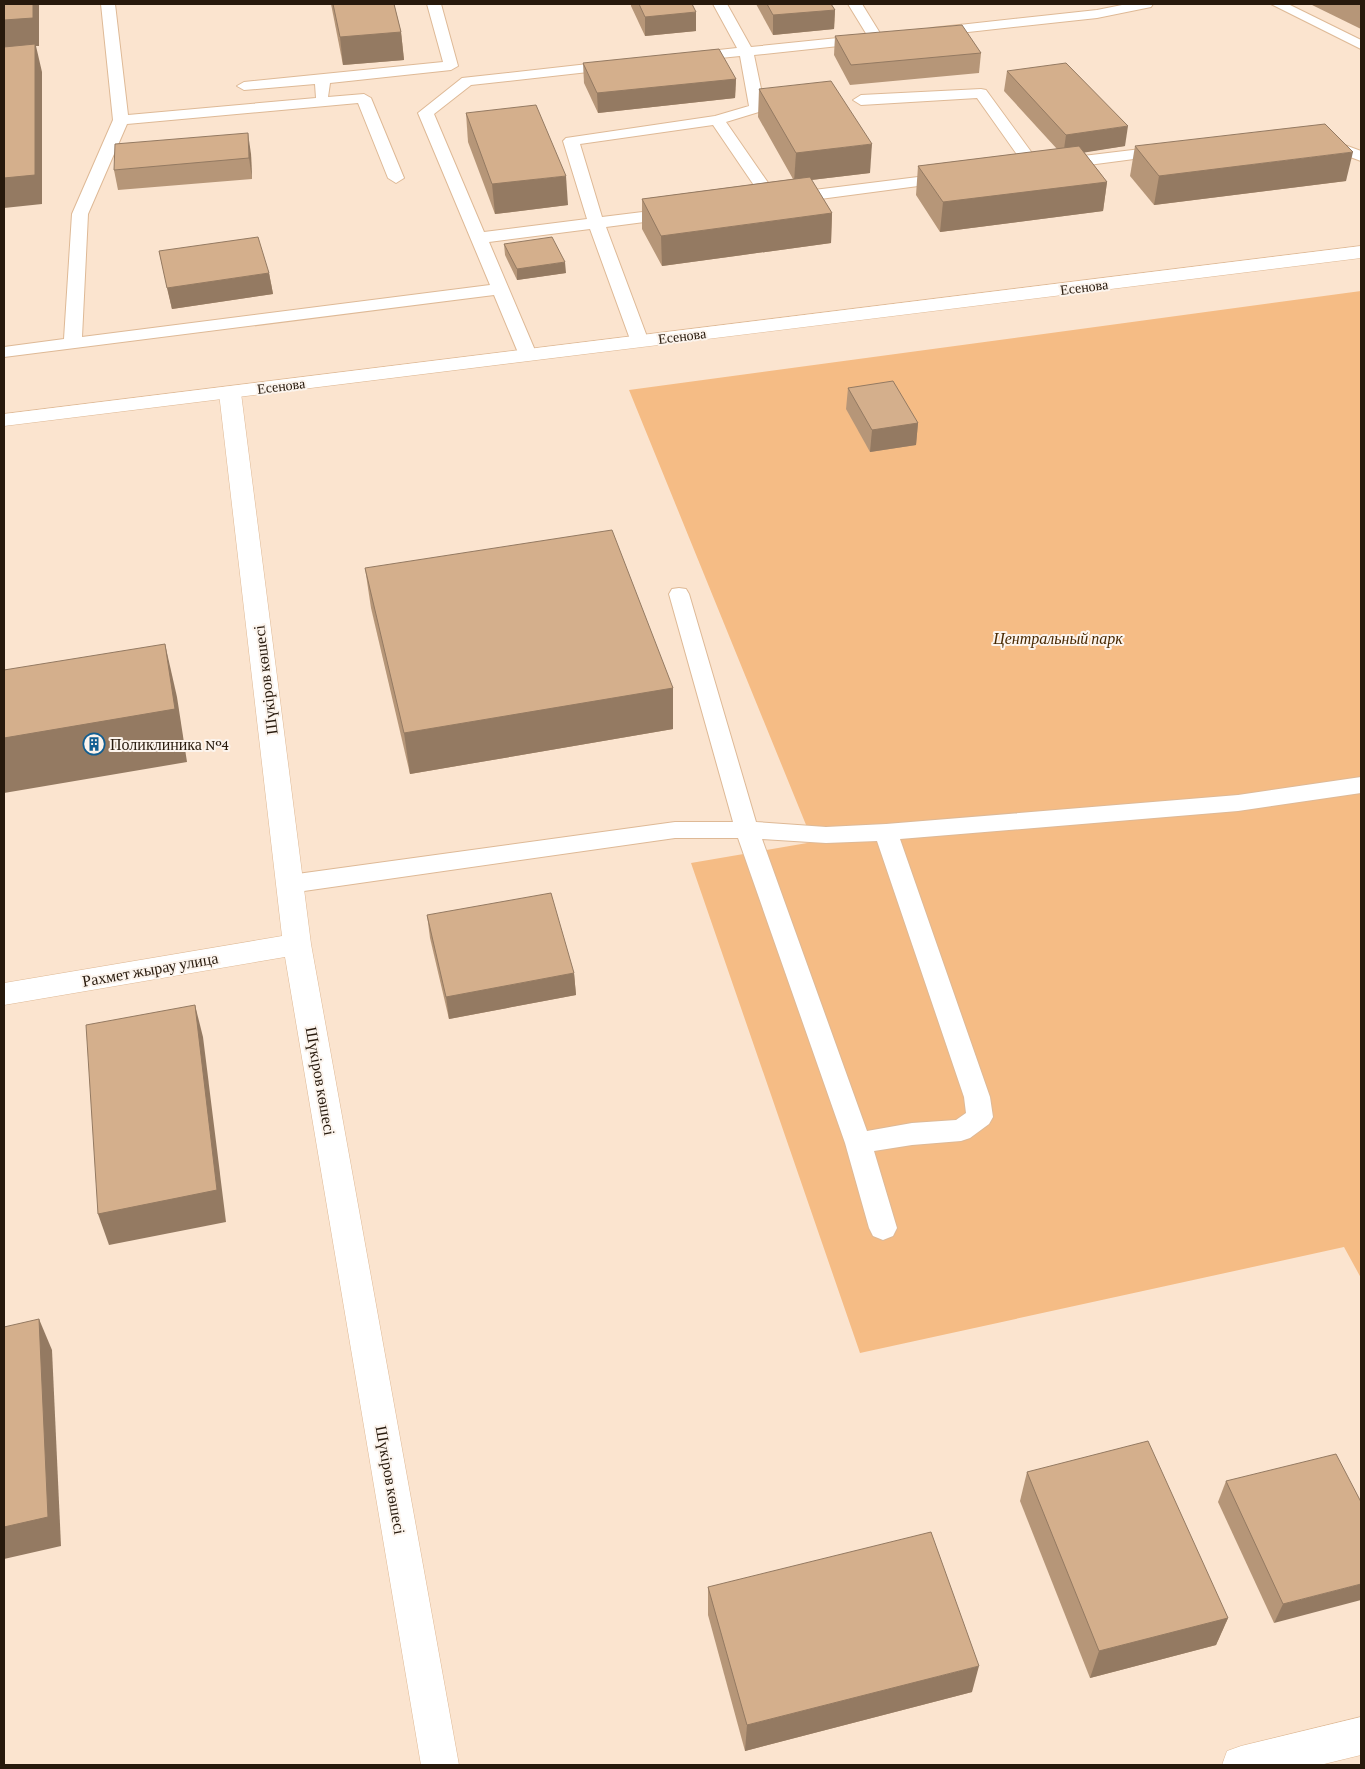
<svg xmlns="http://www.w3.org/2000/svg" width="1365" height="1769" font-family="'Crimson Pro',serif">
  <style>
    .green { fill: #f5bc85 }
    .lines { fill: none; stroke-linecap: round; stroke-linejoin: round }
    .service-casing { stroke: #deb996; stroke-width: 2 }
    .minor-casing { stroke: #deb996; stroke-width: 1 }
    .tertiary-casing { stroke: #deb996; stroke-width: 1 }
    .service { fill: #fff; fill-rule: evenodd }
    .minor { fill: #fff; fill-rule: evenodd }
    .tertiary { fill: #fff; fill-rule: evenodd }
    .wall { fill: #b69678 }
    .shaded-wall { fill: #947a62 }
    .building { fill: #d4af8c; stroke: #947a62 }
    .labels { text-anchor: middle; stroke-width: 4; stroke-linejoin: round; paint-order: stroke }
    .far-street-label { font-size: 14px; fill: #27190c; stroke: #fcf4ed }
    .park-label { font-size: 16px; font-style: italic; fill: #482800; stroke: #fcf4ed }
    .street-label { font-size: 16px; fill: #27190c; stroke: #fcf4ed }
    .poi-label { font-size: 16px; fill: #27190c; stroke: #fcf4ed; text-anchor: start }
  </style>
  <rect width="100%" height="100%" fill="#fbe4cf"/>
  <!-- green -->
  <polygon class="green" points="1361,291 1361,1278 1344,1247 860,1353 691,863 813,842 629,390"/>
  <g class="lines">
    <!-- service casing -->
    <g class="service-casing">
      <g id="service">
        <polygon points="101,4 115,4 128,115 316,98 315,84 244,90 237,86 244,82 443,62 427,4 441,4 458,66 451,70 330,83 328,97 364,94 371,98 404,178 396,183 388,178 358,103 127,124 88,214 82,337 490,285 418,113 462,78 615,61 622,65 615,69 471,85 434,114 484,232 587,219 563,141 566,138 715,116 749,106 740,56 691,61 684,57 691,53 737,48 713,4 727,4 751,47 867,35 848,4 862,4 883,38 876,42 754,55 765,108 762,111 726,122 780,200 778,203 766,203 713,125 580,144 602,217 675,208 683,213 675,218 606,227 649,342 646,346 634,346 631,342 590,229 489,242 537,355 534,359 522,359 519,355 494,295 4,357 4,347 64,339 72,214 113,120"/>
        <polygon points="1127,4 1153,4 1151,7 1097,18 932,36 925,32 932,28 1097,10"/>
        <polygon points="1271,4 1288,4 1361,40 1361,49"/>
        <polygon points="981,89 986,90 1040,164 1042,167 1040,170 1028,170 977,98 861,105 853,100 861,95"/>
        <polygon points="1323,137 1361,151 1361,161 1318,145 1315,142 1318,139"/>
        <polygon points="1166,146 1174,151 1172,154 1058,169 1050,164 1058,159"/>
        <polygon points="950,173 956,175 958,178 956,181 790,203 782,198 790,193"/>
        <path d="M679 588 686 589 689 594 756 822 826 827 886 824 1238 795 1361 777V793L1238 811 900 839 990 1097 993 1117 989 1124 970 1138 961 1141 912 1145 874 1151 897 1228 893 1236 883 1240 873 1236 869 1228 845 1143 738 838H675L290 893 282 890 278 884 282 878 290 875 675 822H733L669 594 672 589ZM762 839 826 843 877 841 964 1097 966 1113 956 1120 912 1123 867 1131Z"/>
      </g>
    </g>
    <!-- minor casing -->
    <g class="minor-casing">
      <g id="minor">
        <polygon points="230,387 237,389 241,393 311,944 459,1765 421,1765 285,957 4,1005 4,983 282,936 219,393 223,389"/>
        <polygon points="1361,1717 1361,1755 1320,1765 1222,1765 1227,1751 1241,1746"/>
      </g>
    </g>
    <!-- tertiary casing -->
    <g class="tertiary-casing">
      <polygon id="tertiary" points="1361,246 1361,258 4,426 4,414"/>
    </g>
    <!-- service -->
    <use href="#service" class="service"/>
    <!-- minor -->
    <use href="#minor" class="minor"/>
    <!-- tertiary -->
    <use href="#tertiary" class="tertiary"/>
  </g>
  <!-- wall -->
  <g class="wall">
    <polygon points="331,4 394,4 401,32 404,60 343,65"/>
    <polygon points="631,4 692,4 696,31 645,36 631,6"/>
    <polygon points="756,4 831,4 835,10 834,29 773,35"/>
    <polygon points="1310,4 1361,4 1361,29"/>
    <polygon points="835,36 981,53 979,73 850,85 834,55"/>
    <polygon points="583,63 736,79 735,98 598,113 584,83"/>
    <polygon points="1007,71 1125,146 1084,152 1107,182 1103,211 940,232 916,195 918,166 1057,149 1004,91"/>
    <polygon points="759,89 870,173 811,180 832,213 831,243 662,266 642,229 642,199 793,179 758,117"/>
    <polygon points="466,113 568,205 495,214 468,142"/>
    <polygon points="1135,146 1346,181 1154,205 1130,176"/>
    <polygon points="251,154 252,179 118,190 114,170"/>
    <polygon points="504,244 566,273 517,280 505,255"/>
    <polygon points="159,251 269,273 273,294 172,309"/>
    <polygon points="848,388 918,423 916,445 870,452 846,409"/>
    <polygon points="365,568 673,688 673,729 410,774 371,608"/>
    <polygon points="427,915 574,973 576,995 449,1019 430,938"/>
    <polygon points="1027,1472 1228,1618 1216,1645 1090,1678 1020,1501"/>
    <polygon points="1226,1481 1361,1502 1274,1623 1218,1502"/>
    <polygon points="708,1587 972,1692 745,1751 708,1615"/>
  </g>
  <!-- shaded-wall -->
  <g class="shaded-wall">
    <polygon points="33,4 39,4 39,46 36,46 42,72 42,204 4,208 4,20"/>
    <polygon points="835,10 834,29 773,35 773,15"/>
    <polygon points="696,12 696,31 645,36 645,17"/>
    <polygon points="401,32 404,60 343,65 340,37"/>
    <polygon points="736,79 735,98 598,113 597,93"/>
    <polygon points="1128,126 1125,146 1063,156 1066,135"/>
    <polygon points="248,133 251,154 252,179 249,158"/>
    <polygon points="872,144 870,173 794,182 796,153"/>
    <polygon points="1353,152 1346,181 1154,205 1159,176"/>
    <polygon points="566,176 568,205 495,214 492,184"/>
    <polygon points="1107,182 1103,211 940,232 943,202"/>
    <polygon points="832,213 831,243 662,266 661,236"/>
    <polygon points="565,262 566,273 517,280 517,269"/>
    <polygon points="269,273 273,294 172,309 167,288"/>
    <polygon points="918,423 916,445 870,452 872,430"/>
    <polygon points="165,644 177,697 187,762 4,793 4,738"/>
    <polygon points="673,688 673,729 410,774 404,733"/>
    <polygon points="574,973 576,995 449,1019 446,997"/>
    <polygon points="195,1005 203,1037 226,1222 109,1245 98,1214"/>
    <polygon points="39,1319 52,1350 61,1546 4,1559 4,1527"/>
    <polygon points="1361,1584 1361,1600 1274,1623 1283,1604"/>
    <polygon points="1228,1618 1216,1645 1090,1678 1099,1651"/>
    <polygon points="979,1666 972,1692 745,1751 747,1725"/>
  </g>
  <!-- building -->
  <g class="building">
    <polygon points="4,4 33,4 33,18 4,20"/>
    <polygon points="333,4 394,4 401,32 340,37"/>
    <polygon points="639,4 692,4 696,12 645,17"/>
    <polygon points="767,4 831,4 835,10 773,15"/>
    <polygon points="962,25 981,53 851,65 835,36"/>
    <polygon points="35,44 35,175 4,178 4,47"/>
    <polygon points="719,49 736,79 597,93 583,63"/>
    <polygon points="1066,63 1128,126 1066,135 1007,71"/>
    <polygon points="831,81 872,144 796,153 759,89"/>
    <polygon points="536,105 566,176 492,184 466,113"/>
    <polygon points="1325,124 1353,152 1159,176 1135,146"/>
    <polygon points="248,133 249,158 114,170 115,144"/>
    <polygon points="1079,146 1107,182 943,202 918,166"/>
    <polygon points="810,177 832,213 661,236 642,199"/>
    <polygon points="258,237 269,273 167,288 159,251"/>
    <polygon points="552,237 565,262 517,269 504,244"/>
    <polygon points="893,381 918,423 872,430 848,388"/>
    <polygon points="612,530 673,688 404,733 365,568"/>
    <polygon points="165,644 175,709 4,738 4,670"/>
    <polygon points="551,893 574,973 446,997 427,915"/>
    <polygon points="195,1005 217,1190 98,1214 86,1025"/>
    <polygon points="39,1319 48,1517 4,1527 4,1327"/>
    <polygon points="1148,1441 1228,1618 1099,1651 1027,1472"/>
    <polygon points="1336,1454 1361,1502 1361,1584 1283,1604 1226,1481"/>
    <polygon points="931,1532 979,1666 747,1725 708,1587"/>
  </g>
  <!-- icons -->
  <defs>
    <g id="building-ring" transform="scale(1.125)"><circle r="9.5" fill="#fcf4ed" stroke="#115e91" stroke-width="1.5"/><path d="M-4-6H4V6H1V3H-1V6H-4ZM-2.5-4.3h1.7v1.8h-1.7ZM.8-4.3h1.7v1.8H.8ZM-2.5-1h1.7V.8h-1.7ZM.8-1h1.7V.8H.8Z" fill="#115e91"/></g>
  </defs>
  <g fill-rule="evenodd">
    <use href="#building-ring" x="94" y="744"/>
  </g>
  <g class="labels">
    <!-- far-street labels -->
    <g class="far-street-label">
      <text transform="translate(1084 287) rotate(-7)" y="5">Есенова</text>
      <text transform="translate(682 336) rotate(-7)" y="5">Есенова</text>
      <text transform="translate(281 386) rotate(-7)" y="5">Есенова</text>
    </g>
    <!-- park labels -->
    <g class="park-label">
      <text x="1058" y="644">Центральный парк</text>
    </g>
    <!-- street labels -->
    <g class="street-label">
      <text transform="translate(265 680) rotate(-97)" y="6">Шүкіров көшесі</text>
      <text transform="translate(150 969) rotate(-10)" y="6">Рахмет жырау улица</text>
      <text transform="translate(321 1081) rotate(80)" y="6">Шүкіров көшесі</text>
      <text transform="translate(391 1480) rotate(80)" y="6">Шүкіров көшесі</text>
    </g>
    <!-- poi labels -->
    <g class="poi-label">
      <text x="110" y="750">Поликлиника №4</text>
    </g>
  </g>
  <!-- border -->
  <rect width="1365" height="1769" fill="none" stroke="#27190c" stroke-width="10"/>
</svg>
